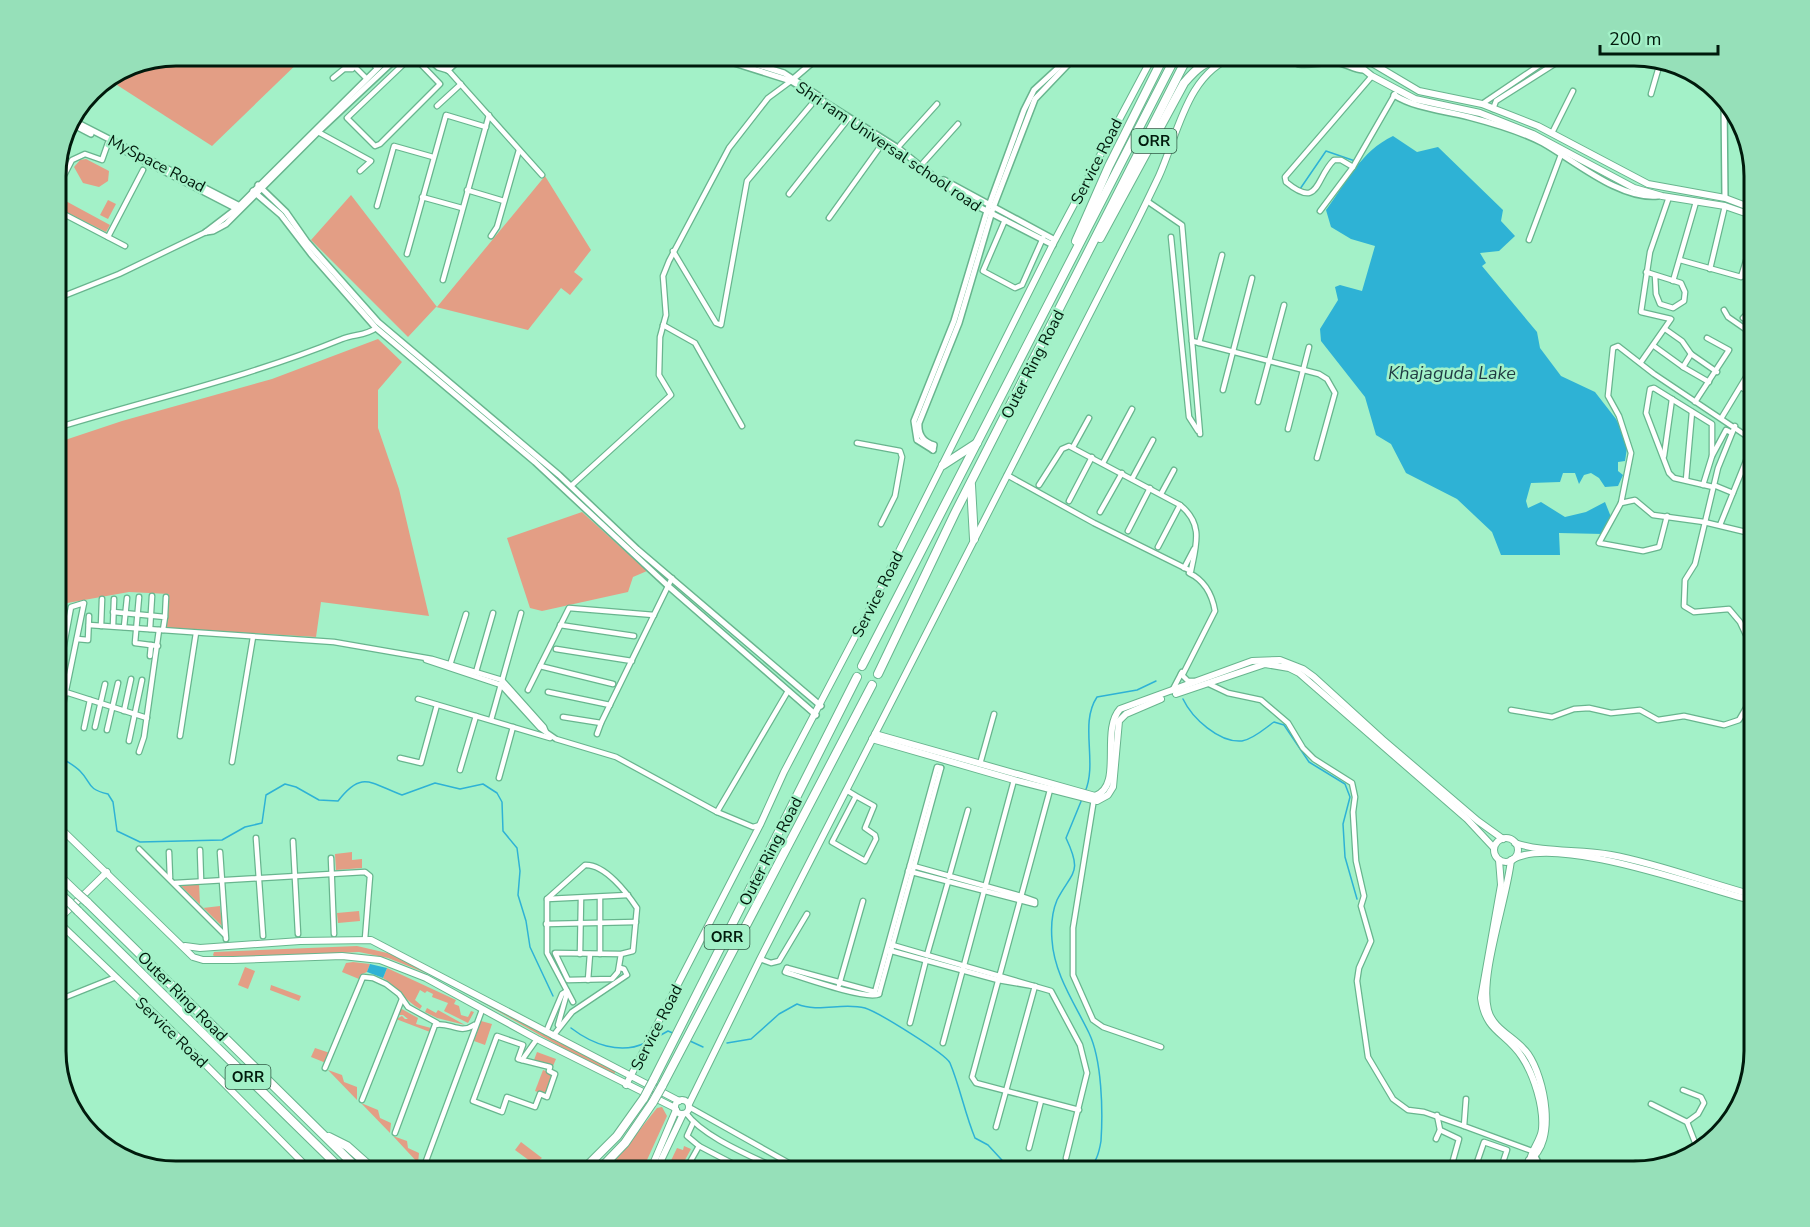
<svg xmlns="http://www.w3.org/2000/svg" width="1810" height="1227" font-family="'Nunito Sans',sans-serif">
  <style>
    .green { fill: #e39e85 }
    .water { fill: #2eb2d5 }
    .lines { fill: none; stroke-linecap: round; stroke-linejoin: round }
    .stream { stroke: #2eb2d5; stroke-width: 1.5 }
    .minor-casing { stroke: #68b58e; stroke-width: 7 }
    .tertiary-casing { stroke: #68b58e; stroke-width: 8 }
    .secondary-casing { stroke: #68b58e; stroke-width: 8 }
    .motorway-casing { stroke: #68b58e; stroke-width: 10 }
    .minor { stroke: #fff; stroke-width: 4.5 }
    .tertiary { stroke: #fff; stroke-width: 5 }
    .secondary { stroke: #fff; stroke-width: 6 }
    .motorway { stroke: #fff; stroke-width: 8 }
    .motorway-bridge-casing { stroke: #68b58e; stroke-width: 10; stroke-linecap: butt }
    .motorway-bridge { stroke: #fff; stroke-width: 8 }
    .labels { text-anchor: middle; stroke-width: 5; stroke-linejoin: round; paint-order: stroke }
    .shield { fill: #a3f1c8; stroke: #315a44; stroke-width: 1.5 }
    .shield-label { font-size: 15px; font-weight: bold; fill: #001a0c }
    .street-label { font-size: 16px; fill: #001a0c; stroke: #a3f1c8 }
    .water-label { font-size: 18px; font-style: italic; fill: #1f3a42; stroke: #a3f1c8 }
    .rim { fill: none; stroke: #001a0c; stroke-width: 3 }
  </style>
  <rect width="100%" height="100%" fill="#a3f1c8"/>
  <!-- green -->
  <g class="green">
    <polygon points="175,56 305,56 212,146 117,85 146,61"/>
    <polygon points="86,159 109,171 108,181 99,187 83,183 74,167 80,160"/>
    <polygon points="545,176 591,250 574,272 583,279 570,295 561,288 528,330 436,307 408,337 311,240 351,195 437,307"/>
    <polygon points="59,194 63,196 62,199 110,225 106,232 56,207"/>
    <polygon points="108,200 116,204 108,219 100,215"/>
    <polygon points="378,339 402,362 378,390 378,428 399,489 429,616 321,602 316,637 165,628 169,594 129,592 56,605 56,443 122,421 272,379"/>
    <polygon points="582,512 647,571 633,577 628,592 542,611 530,608 507,538"/>
    <polygon points="352,852 352,860 362,859 362,868 336,870 335,854"/>
    <polygon points="199,883 200,905 203,908 220,906 222,926 180,885"/>
    <polygon points="359,911 360,921 338,923 337,913"/>
    <polygon points="357,946 396,955 436,977 388,958 359,952 216,959 213,955 214,952"/>
    <polygon points="353,962 370,964 367,972 360,975 359,979 342,972 346,963"/>
    <polygon points="245,967 255,971 248,989 238,985"/>
    <path d="M387 968 456 1000 454 1004 459 1006 461 1015 468 1017 471 1011 474 1012 468 1023 444 1011 448 1003 432 997 433 994 427 991 425 993 420 990 415 1000 422 1006 420 1009C405 1001 398 987 383 978Z"/>
    <polygon points="448,983 615,1071 615,1073 613,1075 591,1064"/>
    <polygon points="271,985 301,996 299,1001 270,990"/>
    <polygon points="400,1008 418,1018 416,1024 431,1028 430,1032 396,1019 402,1016 405,1019 408,1019 403,1015 397,1015"/>
    <polygon points="427,1008 436,1013 438,1010 465,1025 437,1018 425,1012"/>
    <polygon points="481,1021 492,1024 485,1045 474,1041"/>
    <polygon points="315,1048 330,1053 326,1063 311,1057"/>
    <polygon points="537,1052 556,1059 553,1066 534,1060"/>
    <polygon points="328,1070 342,1075 344,1082 357,1087 357,1100"/>
    <polygon points="543,1070 553,1074 546,1095 535,1091"/>
    <polygon points="361,1103 378,1110 380,1118 391,1123 390,1133"/>
    <polygon points="662,1107 667,1116 642,1171 607,1171 657,1108"/>
    <polygon points="393,1136 407,1141 408,1148 419,1153 418,1163"/>
    <polygon points="521,1142 542,1158 534,1164 515,1150"/>
    <polygon points="684,1146 691,1149 679,1171 666,1171 677,1148 683,1150"/>
  </g>
  <!-- water -->
  <g class="water">
    <path d="M1393 136 1417 152 1438 147 1503 210 1501 221 1515 236 1499 251 1480 253 1486 263 1482 266 1537 332 1540 348 1561 376 1595 392 1616 419 1628 442 1625 461 1618 462V471L1623 475 1618 486 1605 487 1599 478 1591 473 1584 475 1579 484 1575 473H1563L1560 482 1531 483 1526 501 1528 508 1541 502 1565 517 1586 512 1605 502 1611 517 1603 534 1559 533 1560 555H1501L1492 532 1457 499 1406 473 1391 444 1376 435 1365 397 1321 341 1320 329 1338 300 1335 287 1340 285 1362 291 1375 246 1351 239 1331 227 1326 210C1346 183 1361 151 1393 136Z"/>
    <polygon points="370,964 387,968 383,978 367,972"/>
  </g>
  <g class="lines">
    <!-- stream -->
    <g class="stream">
      <polyline points="1300,189 1326,151 1355,161"/>
      <path d="M1183 699C1192 718 1219 743 1242 741 1254 739 1265 728 1274 722L1284 725 1309 762 1345 784 1350 797 1343 824 1345 857 1357 899"/>
      <path d="M56 755C64 760 73 764 80 771 92 783 86 789 108 794L113 802 117 831 140 842 222 840 245 827 262 823 266 795 285 784 296 787 319 800 338 801C362 770 370 783 402 795L435 783 460 789 483 784 497 793 502 802 503 831 517 848 520 871 518 895 526 921 530 947 553 996"/>
      <path d="M1085 792C1098 762 1079 724 1097 697L1137 690 1156 681"/>
      <path d="M1082 799 1066 838C1083 874 1072 871 1057 900 1052 912 1051 928 1052 940 1054 974 1075 1004 1089 1033 1102 1060 1103 1111 1101 1141 1099 1153 1096 1165 1085 1171"/>
      <path d="M571 1028C592 1044 620 1055 645 1043"/>
      <polyline points="652,1040 668,1031 675,1034"/>
      <polyline points="690,1041 703,1047"/>
      <path d="M727 1043 751 1039 779 1014 797 1004C819 1013 842 1002 865 1008 878 1012 946 1054 950 1063 960 1087 965 1114 975 1138L988 1145 1012 1171"/>
    </g>
    <!-- minor casing -->
    <g class="minor-casing">
      <g id="minor">
        <polyline points="366,56 377,68"/>
        <polyline points="412,56 347,118 375,146 380,144 440,84 413,56"/>
        <polyline points="355,67 366,78"/>
        <polyline points="124,68 130,64"/>
        <polyline points="448,70 542,175"/>
        <polyline points="333,78 344,69 352,69 359,60 366,56"/>
        <polyline points="1651,94 1660,63"/>
        <polyline points="1482,104 1553,56"/>
        <polyline points="437,106 461,84"/>
        <polyline points="1493,109 1496,101 1567,56"/>
        <polyline points="318,132 371,161 360,171"/>
        <polyline points="1552,133 1573,91"/>
        <polyline points="900,145 937,104"/>
        <polyline points="1747,146 1747,157 1750,157"/>
        <polyline points="923,163 958,124"/>
        <polyline points="1353,167 1395,94"/>
        <polyline points="467,190 504,201"/>
        <polyline points="56,191 72,160 85,154 102,160 108,143"/>
        <polyline points="789,194 848,119"/>
        <polyline points="422,197 462,208"/>
        <polyline points="1147,201 1182,225 1200,434"/>
        <polyline points="377,206 394,146 433,157"/>
        <polyline points="56,210 125,246"/>
        <path d="M1320 211 1353 167 1341 160H1334C1315 178 1320 210 1286 182L1285 177 1372 76"/>
        <polyline points="829,218 885,140"/>
        <polyline points="1005,220 983,271 1015,288 1022,285 1043,238"/>
        <polyline points="491,236 497,227 519,150"/>
        <polyline points="108,237 143,170"/>
        <polyline points="1171,237 1189,417 1198,431"/>
        <polyline points="1529,240 1562,152"/>
        <polyline points="673,251 716,323 721,325 747,181 811,105"/>
        <polyline points="407,254 446,115 486,127"/>
        <polyline points="1680,260 1741,277 1754,235"/>
        <polyline points="1710,269 1725,206"/>
        <polyline points="1646,272 1681,283 1685,292 1684,301 1673,308 1660,304 1656,294 1655,275"/>
        <polyline points="443,280 489,115"/>
        <polyline points="1673,281 1696,202"/>
        <polyline points="56,299 119,274 206,232"/>
        <polyline points="1724,310 1728,317 1754,335"/>
        <polyline points="1743,318 1749,312 1754,313"/>
        <polyline points="663,325 695,343 742,426"/>
        <polyline points="1665,329 1682,341 1691,354 1717,372"/>
        <polyline points="1192,341 1319,374 1327,379 1335,393 1317,458"/>
        <polyline points="1199,343 1222,255"/>
        <polyline points="1654,346 1683,367 1691,354"/>
        <polyline points="1641,362 1671,319 1641,312 1650,252 1669,197"/>
        <polyline points="1683,367 1709,382"/>
        <polyline points="1741,387 1754,395"/>
        <polyline points="1223,390 1252,278"/>
        <polyline points="1258,402 1284,305"/>
        <polyline points="1695,402 1729,350 1707,338"/>
        <polyline points="1722,417 1754,364"/>
        <polyline points="1735,426 1718,468 1695,564 1685,580 1684,606 1694,612 1729,609 1740,622 1754,652"/>
        <path d="M56 428C151 399 249 377 342 339 353 334 366 336 376 328"/>
        <polyline points="1288,429 1309,347"/>
        <polyline points="1754,441 1654,374 1618,346 1613,348 1608,396 1619,416 1631,453 1621,503 1635,500 1653,515 1704,522 1754,534"/>
        <polyline points="857,443 900,451 902,457 895,496 881,524"/>
        <polyline points="1073,447 1089,418"/>
        <polyline points="1664,456 1672,399"/>
        <polyline points="1103,463 1132,409"/>
        <path d="M1007 475 1094 523 1191 571C1196 545 1204 524 1180 505L1069 446 1062 449 1039 485"/>
        <polyline points="1132,479 1153,440"/>
        <polyline points="1686,480 1692,412"/>
        <polyline points="1703,485 1712,456"/>
        <polyline points="571,486 671,395 659,375 660,337 666,315 663,276 669,261 729,148 768,98 791,81"/>
        <polyline points="1716,486 1733,493"/>
        <polyline points="1713,487 1674,478 1669,473 1646,413 1650,389 1654,388 1712,424 1712,456 1726,430 1732,433"/>
        <polyline points="1161,494 1174,470"/>
        <polyline points="1069,501 1092,457"/>
        <polyline points="1621,503 1599,543 1643,551 1659,547 1667,516"/>
        <polyline points="1100,512 1122,473"/>
        <polyline points="1720,525 1754,441"/>
        <polyline points="1128,531 1150,488"/>
        <polyline points="1748,533 1754,517"/>
        <polyline points="1158,547 1180,505"/>
        <polyline points="1184,568 1194,549"/>
        <polyline points="139,597 135,643 158,646"/>
        <polyline points="113,612 165,617 163,630"/>
        <polyline points="165,617 166,597"/>
        <polyline points="56,625 57,621"/>
        <polyline points="89,625 334,642 432,659 502,680 544,727 546,732"/>
        <polyline points="560,625 634,636"/>
        <polyline points="101,626 102,599"/>
        <polyline points="113,626 114,599"/>
        <polyline points="124,627 127,598"/>
        <polyline points="150,629 152,596"/>
        <polyline points="77,639 88,640 89,616"/>
        <polyline points="556,649 632,661"/>
        <polyline points="150,656 151,645"/>
        <polyline points="426,660 501,685 540,728 556,739 616,757 717,812 753,827 760,825"/>
        <polyline points="450,665 466,614"/>
        <polyline points="540,666 613,684"/>
        <polyline points="476,672 493,613"/>
        <polyline points="1181,674 1188,681 1194,681"/>
        <path d="M1183 674 1215 611C1212 594 1204 580 1189 573"/>
        <polyline points="1209,684 1228,693 1261,700 1288,723 1303,748 1314,759 1352,783 1355,797 1353,812 1356,861 1364,896 1361,906 1371,941 1359,968 1357,981 1368,1057 1393,1099 1408,1110 1424,1112 1464,1126"/>
        <polyline points="56,688 71,607 84,603 62,710"/>
        <polyline points="56,689 147,718"/>
        <polyline points="528,690 569,608 654,615"/>
        <polyline points="1172,691 1182,672"/>
        <polyline points="548,692 610,705"/>
        <polyline points="418,699 550,738"/>
        <polyline points="1511,710 1552,717 1574,709 1589,708 1611,713 1640,710 1658,720 1684,716 1724,725 1739,720 1754,694"/>
        <polyline points="124,711 131,679"/>
        <polyline points="563,717 601,723 672,578"/>
        <polyline points="491,720 521,613"/>
        <polyline points="95,727 105,684"/>
        <polyline points="84,728 90,700"/>
        <polyline points="107,730 118,683"/>
        <polyline points="597,734 601,723"/>
        <polyline points="180,736 196,633"/>
        <polyline points="129,741 142,680"/>
        <polyline points="139,752 144,737 159,630"/>
        <polyline points="400,758 421,763 437,705"/>
        <polyline points="232,762 253,637"/>
        <polyline points="980,764 994,714"/>
        <polyline points="460,770 476,716"/>
        <polyline points="499,778 513,727"/>
        <polyline points="846,790 856,796 832,842 865,861 876,839 875,835 865,828 874,806 856,796"/>
        <polyline points="1050,790 972,1077 976,1083 1079,1110"/>
        <polyline points="1094,799 1073,928 1073,975 1093,1020 1103,1027 1161,1047"/>
        <polyline points="717,812 788,691"/>
        <polyline points="256,838 263,936"/>
        <polyline points="293,841 298,934"/>
        <polyline points="139,849 225,935"/>
        <polyline points="200,850 201,880"/>
        <polyline points="169,852 170,878"/>
        <polyline points="220,852 226,939"/>
        <polyline points="331,858 334,934"/>
        <polyline points="908,871 1035,904 1035,901 1021,896 910,865"/>
        <polyline points="949,877 968,810"/>
        <polyline points="175,883 365,872 370,876 365,939"/>
        <polyline points="600,897 600,954"/>
        <polyline points="547,899 628,895"/>
        <polyline points="546,924 636,922"/>
        <polyline points="889,944 1051,991 1080,1045 1087,1073 1066,1158"/>
        <polyline points="888,950 998,980 1033,986"/>
        <polyline points="580,954 581,898"/>
        <polyline points="927,955 948,882"/>
        <polyline points="760,959 771,963 779,961 807,914"/>
        <polyline points="787,968 875,992 937,767 941,768"/>
        <path d="M787 968 785 972C801 977 868 1001 879 994"/>
        <polyline points="588,980 590,954"/>
        <polyline points="839,985 863,901"/>
        <polyline points="879,994 941,768"/>
        <polyline points="56,1001 116,977"/>
        <path d="M573 1002 547 953V899L585 865C605 864 627 893 637 908L633 951 621 954 618 972 612 979 568 980 555 953 621 954"/>
        <polyline points="910,1023 926,960"/>
        <polyline points="558,1025 567,993"/>
        <polyline points="546,1032 562,994 567,991"/>
        <polyline points="1754,1032 1749,1036 1754,1045"/>
        <polygon points="497,1036 523,1045 518,1059 550,1067 549,1071 555,1074 547,1097 540,1094 535,1107 507,1097 502,1112 473,1101"/>
        <polyline points="553,1036 572,1012 627,975 624,969 620,968"/>
        <polyline points="943,1043 1014,780"/>
        <polyline points="522,1060 537,1039"/>
        <polyline points="325,1068 363,977 373,978 386,984 399,994 408,1007 437,1023"/>
        <polyline points="1683,1090 1701,1097 1704,1103 1698,1114 1687,1122"/>
        <polyline points="1466,1099 1464,1126 1532,1151"/>
        <polyline points="362,1100 402,999"/>
        <polyline points="1651,1104 1687,1122 1698,1150"/>
        <polyline points="689,1107 803,1171"/>
        <path d="M686 1113C704 1138 754 1157 782 1171"/>
        <polyline points="693,1123 687,1136 699,1146 747,1171"/>
        <polyline points="996,1127 1035,986"/>
        <polyline points="1440,1130 1459,1139 1450,1171"/>
        <path d="M395 1133 435 1025C448 1021 460 1035 474 1025"/>
        <polyline points="1436,1139 1440,1130 1437,1115"/>
        <polyline points="1029,1148 1041,1101"/>
        <polyline points="426,1161 482,1010"/>
        <polyline points="685,1171 699,1146"/>
        <polyline points="1474,1171 1484,1142 1507,1150 1500,1171"/>
        <polyline points="1623,1171 1635,1163 1654,1167"/>
      </g>
    </g>
    <!-- tertiary casing -->
    <g class="tertiary-casing">
      <g id="tertiary">
        <polyline points="426,56 438,67 448,70"/>
        <polyline points="437,56 448,70"/>
        <polyline points="712,56 791,81 898,148 943,184 981,208 1053,245"/>
        <polyline points="729,56 784,73 819,96"/>
        <polyline points="444,62 451,56"/>
        <path d="M1299 64C1313 66 1327 60 1340 63 1349 65 1354 70 1364 70"/>
        <polyline points="448,70 463,56"/>
        <polyline points="792,80 820,56"/>
        <path d="M1394 95C1417 109 1443 110 1469 117 1492 123 1522 132 1543 143 1575 161 1620 200 1658 196"/>
        <polyline points="1724,101 1725,198"/>
        <polyline points="70,119 240,206"/>
        <polyline points="68,122 91,134"/>
        <polyline points="123,150 237,209"/>
        <polyline points="944,180 1055,240"/>
        <polyline points="258,185 286,212 307,242 378,322 559,475 637,549 821,706"/>
        <polyline points="253,191 281,215 311,254 376,328 535,462 667,585 816,715"/>
        <polyline points="206,232 213,231 226,224 318,132 399,56"/>
        <polyline points="206,232 236,209 390,56"/>
        <polyline points="933,450 917,440 914,421 954,321 987,211 1024,110 1034,90 1071,56"/>
        <path d="M933 450 934 445C923 442 918 434 919 423L959 323 993 208 1035 99 1076 56"/>
        <polyline points="1533,1152 1542,1171"/>
        <polyline points="1526,1171 1529,1160"/>
      </g>
    </g>
    <!-- secondary casing -->
    <g class="secondary-casing">
      <g id="secondary">
        <polyline points="1270,56 1299,64 1314,57"/>
        <polyline points="1312,56 1321,61 1333,58"/>
        <polyline points="1360,56 1419,91 1482,104 1538,126 1648,184 1725,198 1754,209"/>
        <polyline points="1332,60 1348,57 1372,76 1415,99 1480,113 1533,134 1634,188 1662,196 1725,206 1754,216"/>
        <polyline points="1176,694 1265,664 1289,668 1299,673 1467,819 1494,848"/>
        <path d="M875 734 1095 796C1124 786 1100 731 1120 709L1252 661 1280 660 1303 669 1314 677 1382 739 1478 821 1503 839"/>
        <polyline points="872,739 1014,780 1097,801 1108,795 1113,787 1119,721 1126,714 1161,699"/>
        <polyline points="56,824 193,957 203,960 233,960 342,956 380,960 426,978 537,1039 675,1108"/>
        <circle cx="1506" cy="850" r="12"/>
        <path d="M1515 843C1545 853 1580 849 1611 855 1660 864 1707 883 1754 895"/>
        <path d="M1513 859C1559 835 1702 888 1754 901"/>
        <path d="M1499 860 1501 885 1481 998C1486 1033 1506 1032 1522 1057 1534 1075 1544 1107 1542 1129 1541 1140 1532 1149 1530 1160"/>
        <path d="M1511 860C1507 899 1479 975 1488 1010 1493 1030 1517 1038 1528 1054 1544 1077 1558 1142 1529 1160"/>
        <polyline points="56,920 166,1025 311,1171"/>
        <polyline points="57,921 107,872"/>
        <polyline points="185,946 200,948 300,941 371,940 679,1101"/>
        <polyline points="626,1085 760,825 784,772 876,597 1055,240 1153,56"/>
        <circle cx="682" cy="1107" r="7"/>
        <path d="M689 1104 760 959 1128 239C1139 218 1149 197 1159 176 1178 134 1187 72 1236 56"/>
        <polyline points="650,1171 676,1110"/>
        <polyline points="656,1171 683,1114"/>
      </g>
    </g>
    <!-- motorway casing -->
    <g class="motorway-casing">
      <g id="motorway">
        <path d="M1100 238 1184 83C1196 69 1206 59 1225 59"/>
        <polyline points="1076,241 1109,166 1164,56"/>
        <polyline points="943,465 977,443"/>
        <polyline points="971,485 974,539"/>
        <polyline points="862,666 1176,56"/>
        <polyline points="878,674 955,513 1188,56"/>
        <polyline points="56,873 78,894"/>
        <polyline points="56,890 70,903"/>
        <polyline points="87,902 360,1171"/>
        <polyline points="78,911 343,1171"/>
        <polyline points="653,1081 857,677"/>
        <polyline points="662,1086 872,685"/>
        <polyline points="329,1137 347,1146 375,1171"/>
        <polyline points="582,1171 617,1136 644,1098"/>
        <polyline points="598,1171 625,1143 653,1102"/>
      </g>
    </g>
    <!-- minor -->
    <use href="#minor" class="minor"/>
    <!-- tertiary -->
    <use href="#tertiary" class="tertiary"/>
    <!-- secondary -->
    <use href="#secondary" class="secondary"/>
    <!-- motorway -->
    <use href="#motorway" class="motorway"/>
    <!-- motorway-bridge casing -->
    <g class="motorway-bridge-casing">
      <g id="motorway-bridge">
        <polyline points="78,894 87,902"/>
        <polyline points="70,903 78,911"/>
        <polyline points="644,1098 653,1081"/>
        <polyline points="653,1102 662,1086"/>
      </g>
    </g>
    <!-- motorway-bridge -->
    <use href="#motorway-bridge" class="motorway-bridge"/>
  </g>
  <g class="labels">
    <!-- shield labels -->
    <g class="shield">
      <rect x="1131.5" y="129" width="45" height="24" rx="4.5"/>
      <rect x="704.5" y="925" width="45" height="24" rx="4.5"/>
      <rect x="225.5" y="1065" width="45" height="24" rx="4.5"/>
    </g>
    <g class="shield-label">
      <text x="1154" y="146">ORR</text>
      <text x="727" y="942">ORR</text>
      <text x="248" y="1082">ORR</text>
    </g>
    <!-- street labels -->
    <g class="street-label">
      <text transform="translate(889 146) rotate(34)" y="6">Shri ram Universal school road</text>
      <text transform="translate(1096 161) rotate(-63)" y="6">Service Road</text>
      <text transform="translate(157 163) rotate(27)" y="6">MySpace Road</text>
      <text transform="translate(1032 364) rotate(-63)" y="6">Outer Ring Road</text>
      <text transform="translate(877 594) rotate(-63)" y="6">Service Road</text>
      <text transform="translate(770 851) rotate(-63)" y="6">Outer Ring Road</text>
      <text transform="translate(183 996) rotate(45)" y="6">Outer Ring Road</text>
      <text transform="translate(656 1027) rotate(-63)" y="6">Service Road</text>
      <text transform="translate(172 1032) rotate(44)" y="6">Service Road</text>
    </g>
    <!-- water labels -->
    <g class="water-label">
      <text x="1452" y="379">Khajaguda Lake</text>
    </g>
  </g>
  <!-- crop -->
  <path d="M0 0H1810V1227H0ZM176 66H1634A110 110 0 0 1 1744 176V1051A110 110 0 0 1 1634 1161H176A110 110 0 0 1 66 1051V176A110 110 0 0 1 176 66Z" fill="#96e0b9" fill-rule="evenodd"/>
  <path class="rim" d="M176 66H1634A110 110 0 0 1 1744 176V1051A110 110 0 0 1 1634 1161H176A110 110 0 0 1 66 1051V176A110 110 0 0 1 176 66Z"/>
  <!-- scale -->
  <path d="M1600 45v9h118v-9" fill="none" stroke="#001a0c" stroke-width="3"/>
  <text x="1609" y="45" font-size="18" fill="#001a0c" stroke="#a3f1c8" stroke-width="4.5" paint-order="stroke">200 m</text>
</svg>
